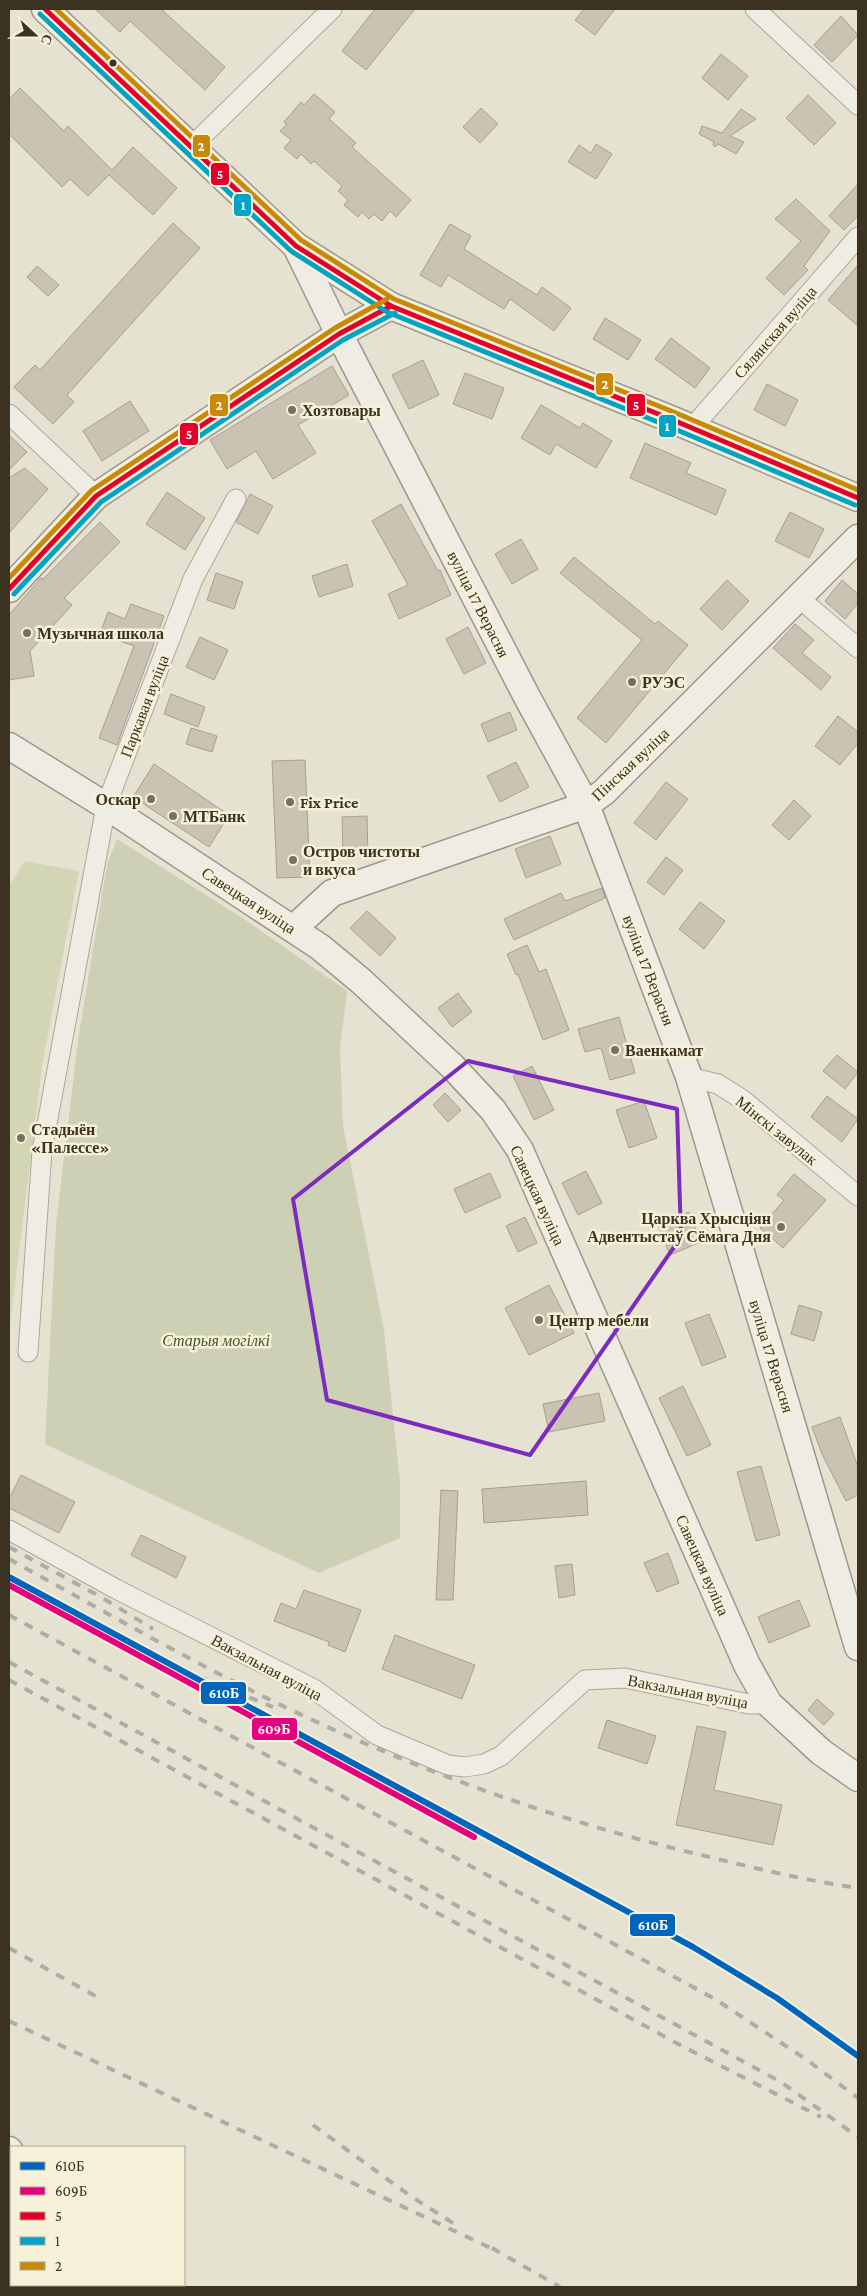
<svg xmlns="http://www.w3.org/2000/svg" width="867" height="2296" font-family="'Crimson Pro',serif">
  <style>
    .green { fill: #d2d6b5 }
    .cemetery { fill: #cdd0b4 }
    .building { fill: #cac2b2; stroke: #a79f91 }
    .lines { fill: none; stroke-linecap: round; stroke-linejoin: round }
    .street-casing { stroke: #aca79a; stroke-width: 21 }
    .secondary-casing { stroke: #9c978a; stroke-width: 29 }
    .street { stroke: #eeece3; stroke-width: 19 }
    .secondary { stroke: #eeece3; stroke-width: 26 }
    .rail { stroke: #aeaca3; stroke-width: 4; stroke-dasharray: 9 9; stroke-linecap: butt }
    .bus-1-casing { stroke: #f6f1d9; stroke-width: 9 }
    .bus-2-casing { stroke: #f6f1d9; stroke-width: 9 }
    .bus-3-casing { stroke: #f6f1d9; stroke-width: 9 }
    .bus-1 { stroke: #e4002b; stroke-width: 5 }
    .bus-2 { stroke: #03a3c5; stroke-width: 5 }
    .bus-3 { stroke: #c88908; stroke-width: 5 }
    .rail-1-casing { stroke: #f6f1d9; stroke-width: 10 }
    .rail-2-casing { stroke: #f6f1d9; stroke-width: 10 }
    .rail-1 { stroke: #0065bd; stroke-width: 6 }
    .rail-2 { stroke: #e5007d; stroke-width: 6 }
    .marked { fill: none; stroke: #7b2cbf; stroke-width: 4; stroke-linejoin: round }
    .bus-dot { fill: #3c3221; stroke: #f6f1d9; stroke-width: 2 }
    .poi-dot { fill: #78705f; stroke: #f6f1d9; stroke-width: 2 }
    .labels { text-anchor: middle; stroke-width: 5; stroke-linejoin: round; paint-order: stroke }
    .street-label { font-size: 16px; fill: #3c3221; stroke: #f6f1d9 }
    .poi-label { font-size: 16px; font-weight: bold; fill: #3c3221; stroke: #f6f1d9; text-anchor: start }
    .park-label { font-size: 16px; font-style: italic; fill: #455828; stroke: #f6f1d9 }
    .line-badge { stroke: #f6f1d9; stroke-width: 2 }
    .badge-label { font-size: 14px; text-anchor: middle; font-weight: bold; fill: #fff }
  </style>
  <rect width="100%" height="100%" fill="#e6e2d2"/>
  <!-- green -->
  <polygon class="green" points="25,861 79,871 42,1066 9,1332 9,886"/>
  <!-- cemetery -->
  <polygon class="cemetery" points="117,839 244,919 347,991 340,1049 343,1126 384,1330 400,1482 400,1538 319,1573 45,1444 56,1224 78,1040 107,865"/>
  <!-- building -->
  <g class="building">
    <polygon points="95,9 161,9 225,67 205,90 130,21 120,32"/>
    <polygon points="375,9 415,9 366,70 342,51"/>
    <polygon points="584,9 615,9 595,35 575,20"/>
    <polygon points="841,16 858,35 832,62 814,45"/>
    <polygon points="721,54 748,76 728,100 702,78"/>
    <polygon points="20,88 64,131 68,126 112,170 133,147 177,188 153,215 109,175 88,196 70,179 62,187 9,134 9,99"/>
    <polygon points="314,94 335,112 329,119 356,143 352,147 411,200 396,217 390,211 382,221 374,214 369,219 362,212 358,217 344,205 348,200 338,191 342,186 314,161 311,164 301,154 297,159 284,148 291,140 280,131 287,124 284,122 301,102 304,105"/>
    <polygon points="808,95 836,123 814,145 786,118"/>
    <polygon points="481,108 498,124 480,143 463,127"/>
    <polygon points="741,109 756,119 730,136 744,142 736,154 718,144 715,147 713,145 714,142 699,134 702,126 722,133"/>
    <polygon points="596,144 612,154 596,179 568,162 579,145 591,153"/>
    <polygon points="858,184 858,216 844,230 829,216"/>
    <polygon points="796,199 830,231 804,266 808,270 784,295 766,278 801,241 775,219"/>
    <polygon points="173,223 200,248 67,395 74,402 53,424 14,387 35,365 40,370"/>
    <polygon points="450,224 471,236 464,249 537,295 542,287 571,308 554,331 510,299 504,309 448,275 441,287 420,275"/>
    <polygon points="858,265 858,326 828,300"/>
    <polygon points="37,266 59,285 48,296 27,277"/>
    <polygon points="605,318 641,340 628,360 593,339"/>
    <polygon points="671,338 710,368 695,388 655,359"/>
    <polygon points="423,360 439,395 409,409 392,375"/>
    <polygon points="332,366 349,395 298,425 316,453 273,479 256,451 227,469 210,440"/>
    <polygon points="465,373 504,388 492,419 453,404"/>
    <polygon points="767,384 798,400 785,426 754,410"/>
    <polygon points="130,401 149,431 102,461 83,431"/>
    <polygon points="541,405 580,428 583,423 612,441 596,468 556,444 550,455 521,438"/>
    <polygon points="9,435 27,452 9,470"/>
    <polygon points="645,443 691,463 686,473 726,490 716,515 630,478"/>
    <polygon points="25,468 48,489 9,533 9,478"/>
    <polygon points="167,492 205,518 185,550 146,524"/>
    <polygon points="250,494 273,506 258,534 236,522"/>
    <polygon points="401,504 438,571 440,570 451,595 399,619 388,594 408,585 372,521"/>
    <polygon points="790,512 824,529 809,558 775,541"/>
    <polygon points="100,522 120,542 64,598 72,605 30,651 34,676 9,680 9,615 41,578 43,579"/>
    <polygon points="521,539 538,569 512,584 495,554"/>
    <polygon points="574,557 655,624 658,621 688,645 606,743 577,718 642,640 560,573"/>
    <polygon points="347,564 353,586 319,597 312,576"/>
    <polygon points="216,573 243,582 234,609 207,600"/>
    <polygon points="727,580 749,601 722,630 700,609"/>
    <polygon points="842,580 858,594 858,603 845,619 825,601"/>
    <polygon points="131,604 164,616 117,745 99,738 134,646 100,634 108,612 125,619"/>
    <polygon points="795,624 814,640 802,653 831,677 821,690 773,648"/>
    <polygon points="468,627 486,663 464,674 446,639"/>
    <polygon points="200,637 228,650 214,680 186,667"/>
    <polygon points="171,694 205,707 198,727 164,714"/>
    <polygon points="510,712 517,730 488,742 481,724"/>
    <polygon points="838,716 858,732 858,743 840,765 815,746"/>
    <polygon points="191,728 217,736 212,752 186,744"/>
    <polygon points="305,760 310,877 277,878 272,761"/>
    <polygon points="516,762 529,787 500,802 487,776"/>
    <polygon points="154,764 229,815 209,847 133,797"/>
    <polygon points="666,782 688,799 656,840 634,823"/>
    <polygon points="794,800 811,816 789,840 772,825"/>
    <polygon points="367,816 368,855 343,855 342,817"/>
    <polygon points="550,836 561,864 526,878 515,849"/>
    <polygon points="666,857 683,870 664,895 647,882"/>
    <polygon points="602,888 605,898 514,940 504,919 561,893 565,901"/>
    <polygon points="700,902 725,921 704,949 679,929"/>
    <polygon points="367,911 396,938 380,956 350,928"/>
    <polygon points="527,945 539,972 546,969 569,1030 543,1040 518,974 516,975 507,954"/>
    <polygon points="458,993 472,1012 452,1027 438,1008"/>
    <polygon points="619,1017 635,1073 610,1080 601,1048 585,1052 578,1029"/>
    <polygon points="837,1055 858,1072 845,1089 823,1071"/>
    <polygon points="532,1066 554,1110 534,1120 513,1076"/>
    <polygon points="445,1093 461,1110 448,1122 433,1105"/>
    <polygon points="827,1096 858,1119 842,1142 811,1117"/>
    <polygon points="644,1101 657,1138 629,1148 616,1110"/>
    <polygon points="586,1171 602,1203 578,1215 562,1183"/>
    <polygon points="490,1173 501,1197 465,1213 454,1189"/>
    <polygon points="794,1174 826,1200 783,1248 760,1228 784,1200 777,1195"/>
    <polygon points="689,1212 701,1242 670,1255 658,1225"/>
    <polygon points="525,1217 537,1243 518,1252 506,1226"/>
    <polygon points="549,1285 574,1333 529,1355 505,1308"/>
    <polygon points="799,1305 822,1312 814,1341 791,1334"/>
    <polygon points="709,1314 726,1357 702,1366 685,1323"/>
    <polygon points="683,1386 711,1445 687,1456 659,1398"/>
    <polygon points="599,1393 605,1421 549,1432 543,1404"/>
    <polygon points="840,1417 858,1467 858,1495 846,1501 822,1454 812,1427"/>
    <polygon points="761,1466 780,1535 756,1541 737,1472"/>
    <polygon points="21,1475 75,1502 59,1533 9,1508 9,1499"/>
    <polygon points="586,1481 588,1515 484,1523 482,1489"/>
    <polygon points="441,1490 458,1491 453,1600 436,1600"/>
    <polygon points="141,1535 186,1557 176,1578 131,1555"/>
    <polygon points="668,1553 679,1583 657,1592 644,1563"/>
    <polygon points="572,1564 575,1595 559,1598 555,1566"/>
    <polygon points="304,1590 361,1610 345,1652 328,1645 329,1642 274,1621 281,1603 296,1609"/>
    <polygon points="799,1600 810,1626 769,1643 758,1617"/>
    <polygon points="395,1635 475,1665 462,1699 382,1669"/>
    <polygon points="817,1699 834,1714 824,1725 808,1710"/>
    <polygon points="607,1720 656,1736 647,1764 598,1748"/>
    <polygon points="697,1726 726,1732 714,1790 782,1805 773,1845 676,1825"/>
  </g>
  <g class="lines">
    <!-- street casing -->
    <g class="street-casing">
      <g id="street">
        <polyline points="755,9 858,105"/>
        <polyline points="192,146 332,9"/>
        <polyline points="9,414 96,496"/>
        <polyline points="692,428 858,237"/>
        <polyline points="799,598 858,648"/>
        <polyline points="689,1077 718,1084 743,1100 858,1196"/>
        <polyline points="28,1352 42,1151 106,806 193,579 236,499"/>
        <polyline points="9,1530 116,1589 314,1689 377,1735 448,1765 465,1767 484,1764 501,1756 585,1680 625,1678 749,1704 769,1704"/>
      </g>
    </g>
    <!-- secondary casing -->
    <g class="secondary-casing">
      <g id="secondary">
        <polyline points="45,9 296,246 391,306 673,420 858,498"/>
        <polyline points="296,246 339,334 527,697 586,805 689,1077 858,1647"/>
        <polyline points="9,589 96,496 339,334 391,306"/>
        <polyline points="9,746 106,806 320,947 361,981 453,1067 493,1110 520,1150 747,1665 769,1704 821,1752 858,1778"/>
        <polyline points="294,928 332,893 586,805 604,792 858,538"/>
        <polyline points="9,2150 11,2153"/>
        <polyline points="153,2285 155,2287"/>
      </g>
    </g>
    <!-- street -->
    <use href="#street" class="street"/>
    <!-- secondary -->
    <use href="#secondary" class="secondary"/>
    <!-- rail -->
    <g class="rail">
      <polyline points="9,1547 101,1597 153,1629"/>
      <path d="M9 1559C120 1620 231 1685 348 1736 466 1788 588 1829 714 1858 762 1870 810 1881 858 1888"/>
      <polyline points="9,1615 715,1999 807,2060 858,2098"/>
      <polyline points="9,1662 781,2082 858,2137"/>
      <polyline points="166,1663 273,1707"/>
      <polyline points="9,1680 682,2046 821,2117"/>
      <polyline points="9,1948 101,1999"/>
      <polyline points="9,2021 497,2251"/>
      <polyline points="313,2125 409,2195 456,2225"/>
      <polyline points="492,2248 560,2287"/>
    </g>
    <!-- bus-1 casing -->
    <g class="bus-1-casing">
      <g id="bus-1">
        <polyline points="45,9 296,246 391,306 673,420 858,498"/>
        <polyline points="9,589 96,496 339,334 391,306"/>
      </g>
    </g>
    <!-- bus-2 casing -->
    <g class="bus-2-casing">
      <g id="bus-2">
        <polyline points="40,14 291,251 387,312 670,427 855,505"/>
        <polyline points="14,594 101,502 343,340 395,313"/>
      </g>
    </g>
    <!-- bus-3 casing -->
    <g class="bus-3-casing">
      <g id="bus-3">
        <polyline points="56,9 301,240 394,299 676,413 858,490"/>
        <polyline points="9,578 92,490 335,328 387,299"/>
      </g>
    </g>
    <!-- bus-1 -->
    <use href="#bus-1" class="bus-1"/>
    <!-- bus-2 -->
    <use href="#bus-2" class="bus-2"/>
    <!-- bus-3 -->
    <use href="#bus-3" class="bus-3"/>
    <!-- rail-1 casing -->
    <g class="rail-1-casing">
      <polyline id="rail-1" points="9,1577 693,1947 777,1998 858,2056"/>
    </g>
    <!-- rail-2 casing -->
    <g class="rail-2-casing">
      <polyline id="rail-2" points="9,1585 474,1837"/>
    </g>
    <!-- rail-1 -->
    <use href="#rail-1" class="rail-1"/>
    <!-- rail-2 -->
    <use href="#rail-2" class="rail-2"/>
  </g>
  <!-- marked area -->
  <path class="marked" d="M468 1061 677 1109 681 1237 530 1455 327 1400 293 1199Z"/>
  <!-- markers -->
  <circle class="bus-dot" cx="113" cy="63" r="4.5"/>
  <g class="poi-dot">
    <circle cx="292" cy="410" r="5"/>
    <circle cx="27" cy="633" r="5"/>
    <circle cx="632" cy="682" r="5"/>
    <circle cx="151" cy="799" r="5"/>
    <circle cx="290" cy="802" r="5"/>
    <circle cx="173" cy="816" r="5"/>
    <circle cx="293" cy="860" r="5"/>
    <circle cx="615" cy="1050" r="5"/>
    <circle cx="21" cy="1138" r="5"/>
    <circle cx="781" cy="1227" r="5"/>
    <circle cx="539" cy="1320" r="5"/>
  </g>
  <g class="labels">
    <!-- street labels -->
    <g class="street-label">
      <text transform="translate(775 332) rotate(-49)" y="6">Сялянская вуліца</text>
      <text transform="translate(479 604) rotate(63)" y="6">вуліца 17 Верасня</text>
      <text transform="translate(144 706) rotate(-69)" y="6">Паркавая вуліца</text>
      <text transform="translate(630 764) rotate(-43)" y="6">Пінская вуліца</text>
      <text transform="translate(249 900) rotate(33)" y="6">Савецкая вуліца</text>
      <text transform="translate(649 970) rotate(69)" y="6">вуліца 17 Верасня</text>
      <text transform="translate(777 1130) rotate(39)" y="6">Мінскі завулак</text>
      <text transform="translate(538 1195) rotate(65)" y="6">Савецкая вуліца</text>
      <text transform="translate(772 1356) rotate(73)" y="6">вуліца 17 Верасня</text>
      <text transform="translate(703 1565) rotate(66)" y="6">Савецкая вуліца</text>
      <text transform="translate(267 1667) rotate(28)" y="6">Вакзальная вуліца</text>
      <text transform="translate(688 1691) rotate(11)" y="6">Вакзальная вуліца</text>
    </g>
    <!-- poi labels -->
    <g class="poi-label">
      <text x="302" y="416">Хозтовары</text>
      <text x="37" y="639">Музычная школа</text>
      <text x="642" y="688">РУЭС</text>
      <text x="141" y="805" text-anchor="end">Оскар</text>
      <text x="300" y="808">Fix Price</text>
      <text x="183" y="822">МТБанк</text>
      <text x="303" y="857">Остров чистоты<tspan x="303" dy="18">и вкуса</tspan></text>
      <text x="625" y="1056">Ваенкамат</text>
      <text x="31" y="1135">Стадыён<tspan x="31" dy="18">«Палессе»</tspan></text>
      <text x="771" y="1224" text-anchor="end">Царква Хрысціян<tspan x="771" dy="18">Адвентыстаў Сёмага Дня</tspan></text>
      <text x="549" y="1326">Центр мебели</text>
    </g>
    <!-- park labels -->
    <g class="park-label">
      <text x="216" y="1346">Старыя могілкі</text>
    </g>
  </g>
  <g class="line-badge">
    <rect x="192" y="134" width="19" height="24" rx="5" fill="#c88908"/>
    <rect x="210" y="162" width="20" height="24" rx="5" fill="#e4002b"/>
    <rect x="233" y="193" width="19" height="24" rx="5" fill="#03a3c5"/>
    <rect x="595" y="372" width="19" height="24" rx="5" fill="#c88908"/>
    <rect x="626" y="393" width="20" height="24" rx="5" fill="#e4002b"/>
    <rect x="209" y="393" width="20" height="24" rx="5" fill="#c88908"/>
    <rect x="658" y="414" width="19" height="24" rx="5" fill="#03a3c5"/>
    <rect x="179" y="422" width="20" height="24" rx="5" fill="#e4002b"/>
    <rect x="200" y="1681" width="47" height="24" rx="5" fill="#0065bd"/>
    <rect x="251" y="1717" width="47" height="24" rx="5" fill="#e5007d"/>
    <rect x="629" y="1913" width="47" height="24" rx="5" fill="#0065bd"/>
  </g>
  <g class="badge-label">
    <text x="201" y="151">2</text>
    <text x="220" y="179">5</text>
    <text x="243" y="210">1</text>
    <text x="605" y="389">2</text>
    <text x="636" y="410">5</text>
    <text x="219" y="410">2</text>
    <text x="667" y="431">1</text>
    <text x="189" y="439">5</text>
    <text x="224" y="1698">610Б</text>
    <text x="274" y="1734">609Б</text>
    <text x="653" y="1930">610Б</text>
  </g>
  <!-- border -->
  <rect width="867" height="2296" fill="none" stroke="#3c3221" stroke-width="20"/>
  <!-- legend -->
  <rect x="10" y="2146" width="175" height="140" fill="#f6f1d9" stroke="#aca58f"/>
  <rect x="20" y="2162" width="25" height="8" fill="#0065bd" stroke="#aca58f"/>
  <text x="55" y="2171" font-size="15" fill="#3c3221">610Б</text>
  <rect x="20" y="2187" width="25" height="8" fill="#e5007d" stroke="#aca58f"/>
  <text x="55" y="2196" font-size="15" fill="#3c3221">609Б</text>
  <rect x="20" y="2212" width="25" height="8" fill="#e4002b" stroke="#aca58f"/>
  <text x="55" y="2221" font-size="15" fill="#3c3221">5</text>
  <rect x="20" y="2237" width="25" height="8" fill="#03a3c5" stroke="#aca58f"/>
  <text x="55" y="2246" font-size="15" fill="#3c3221">1</text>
  <rect x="20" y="2262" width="25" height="8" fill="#c88908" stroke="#aca58f"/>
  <text x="55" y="2271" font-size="15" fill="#3c3221">2</text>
  <!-- north arrow -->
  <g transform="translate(35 35) rotate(111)" stroke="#f6f1d9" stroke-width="4" paint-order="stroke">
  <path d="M0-4L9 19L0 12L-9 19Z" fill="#3c3221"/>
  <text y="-8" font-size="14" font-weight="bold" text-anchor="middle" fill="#3c3221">С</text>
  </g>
</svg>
